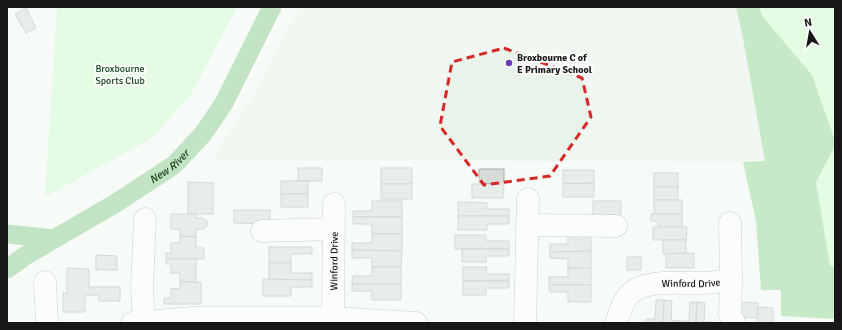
<svg xmlns="http://www.w3.org/2000/svg" width="842" height="330" font-family="Signika,sans-serif">
  <style>
    .built { fill: #e9f3e9 }
    .green { fill: #cdfbcd }
    .forest { fill: #8dd28f }
    .lines { fill: none; stroke-linecap: round; stroke-linejoin: round }
    .canal { stroke: #84c886; stroke-width: 19 }
    .building { fill: #d8dcd8; stroke: #abafab }
    .minor-casing { stroke: #959995; stroke-width: 23 }
    .minor { stroke: #fff; stroke-width: 22 }
    .marked { fill: none; stroke: #d62828; stroke-width: 3; stroke-dasharray: 8 5; stroke-linejoin: round }
    .poi-dot { fill: #673cb4; stroke: #fff; stroke-width: 1.5 }
    .labels { text-anchor: middle; stroke-width: 4; stroke-linejoin: round; paint-order: stroke }
    .poi-label { font-size: 10px; font-weight: bold; fill: #161716; stroke: #fff; text-anchor: start }
    .park-label { font-size: 10px; fill: #093b10; stroke: #fff }
    .street-label { font-size: 10px; fill: #161716; stroke: #fff }
    .water-label { font-size: 11px; font-style: italic; fill: #16451a; stroke: #fff }
  </style>
  <rect width="100%" height="100%" fill="#f7fbf7"/>
  <!-- built -->
  <polygon class="built" points="300,7 736,7 742,33 765,162 212,159 254,93"/>
  <!-- green -->
  <g class="green">
    <polygon points="57,7 237,7 192,93 152,138 45,197"/>
    <polygon points="759,7 835,7 835,141 812,75 763,17"/>
    <polygon points="835,146 835,268 830,265 816,182"/>
  </g>
  <!-- forest -->
  <polygon class="forest" points="736,7 759,7 763,17 812,75 835,141 835,146 816,182 830,265 835,268 835,319 781,316 781,290 761,290 756,221 743,162 765,161 742,33"/>
  <g class="lines">
    <!-- canal -->
    <g class="canal">
      <polyline points="7,234 54,239"/>
      <path id="s1" d="M7 269 25 256 116 203 174 165 203 134 224 103 272 7"/>
    </g>
  </g>
  <!-- building -->
  <g class="building">
    <polygon points="26,8 36,28 26,33 15,14"/>
    <rect x="298" y="168" width="24" height="13"/>
    <rect x="381" y="168" width="31" height="16"/>
    <polygon points="479,169 504,169 504,184 479,183"/>
    <polygon points="563,170 594,170 594,183 563,184"/>
    <rect x="654" y="173" width="24" height="14"/>
    <rect x="281" y="181" width="27" height="13"/>
    <polygon points="188,182 213,183 213,214 188,214"/>
    <polygon points="594,183 594,197 563,197 563,184"/>
    <rect x="381" y="184" width="31" height="15"/>
    <polygon points="472,184 504,184 503,198 472,198"/>
    <rect x="654" y="187" width="24" height="13"/>
    <rect x="281" y="194" width="27" height="13"/>
    <rect x="654" y="200" width="28" height="14"/>
    <polygon points="372,201 402,201 402,217 353,217 353,211 372,211"/>
    <rect x="593" y="201" width="28" height="14"/>
    <polygon points="458,202 487,203 487,209 509,209 509,216 458,216"/>
    <polygon points="234,210 270,210 270,224 234,223"/>
    <polygon points="171,214 196,214 196,218 203,218 207,221 207,226 203,229 196,229 196,237 180,236 180,229 171,229"/>
    <polygon points="651,214 682,214 682,227 658,227 658,221 651,221"/>
    <polygon points="458,216 509,216 509,224 487,224 487,230 458,230"/>
    <polygon points="353,217 402,217 402,234 372,234 372,224 353,224"/>
    <polygon points="653,227 687,227 686,240 653,240"/>
    <polygon points="372,234 402,234 402,251 352,250 352,243 372,243"/>
    <polygon points="455,235 486,235 486,241 509,241 509,249 455,249"/>
    <polygon points="568,235 591,235 591,251 550,252 550,244 568,244"/>
    <polygon points="180,236 196,237 196,248 204,248 204,259 166,259 166,253 171,253 171,243 180,243"/>
    <polygon points="663,240 686,240 686,253 663,254"/>
    <polygon points="269,247 312,247 312,254 291,254 291,263 269,263"/>
    <polygon points="462,249 509,249 509,256 486,256 486,262 462,262"/>
    <polygon points="352,250 402,251 401,267 372,267 372,258 352,258"/>
    <polygon points="591,251 591,268 568,268 568,259 550,258 550,252"/>
    <polygon points="694,253 694,268 666,268 666,254"/>
    <polygon points="96,255 117,256 117,270 96,270"/>
    <rect x="627" y="257" width="14" height="13"/>
    <polygon points="166,259 196,259 196,282 180,282 180,273 171,273 171,264 166,264"/>
    <polygon points="269,263 291,263 291,273 312,273 312,280 269,280"/>
    <polygon points="372,267 401,267 401,284 352,284 353,276 372,276"/>
    <polygon points="463,267 487,267 486,274 509,274 509,281 463,281"/>
    <polygon points="67,268 89,269 89,287 120,287 120,301 99,301 99,295 85,295 85,312 63,312 63,293 67,293"/>
    <polygon points="568,268 591,268 591,285 549,285 549,277 568,277"/>
    <polygon points="263,279 312,280 312,287 291,287 291,296 263,296"/>
    <polygon points="463,281 509,281 509,288 486,288 486,295 463,295"/>
    <polygon points="180,282 201,282 201,304 164,304 164,298 171,298 171,288 180,289"/>
    <polygon points="352,284 401,284 401,300 372,300 372,291 352,291"/>
    <polygon points="549,285 591,285 591,302 568,302 568,292 550,292"/>
    <polygon points="656,300 664,300 663,323 646,323 646,319 655,319"/>
    <polygon points="664,300 672,301 671,320 679,321 679,323 663,323"/>
    <polygon points="690,302 697,302 696,323 679,323 679,321 689,321"/>
    <polygon points="697,302 705,303 704,322 713,322 712,323 696,323"/>
    <polygon points="737,302 758,303 757,318 736,317"/>
    <polygon points="758,307 773,308 773,323 757,323"/>
  </g>
  <g class="lines">
    <!-- minor casing -->
    <g class="minor-casing">
      <g id="minor">
        <polyline points="527,225 616,226"/>
        <polyline points="262,231 333,229"/>
        <polyline points="731,280 730,315 734,323"/>
        <polyline points="45,282 47,323"/>
        <path id="s2" d="M333 318 334 204"/>
        <polyline points="144,322 142,287 145,219"/>
        <polyline points="132,323 193,318 333,318 416,323"/>
        <polyline points="525,323 528,199"/>
        <path id="s3" d="M616 323C619 314 622 303 629 295 644 278 682 284 703 283 712 283 722 281 731 280L730 223"/>
      </g>
    </g>
    <!-- minor -->
    <use href="#minor" class="minor"/>
  </g>
  <!-- marked area -->
  <path d="M0 0H842V330H0ZM504 48 582 78 591 117 550 176 484 185 440 126 452 62Z" fill="#f7fbf7" fill-opacity=".55" fill-rule="evenodd"/>
  <path class="marked" d="M504 48 582 78 591 117 550 176 484 185 440 126 452 62Z"/>
  <!-- markers -->
  <circle class="poi-dot" cx="509" cy="63" r="4"/>
  <g class="labels">
    <!-- poi labels -->
    <g class="poi-label">
      <text x="517" y="61">Broxbourne C of<tspan x="517" dy="12">E Primary School</tspan></text>
    </g>
    <!-- park labels -->
    <g class="park-label">
      <text x="120" y="72">Broxbourne<tspan x="120" dy="12">Sports Club</tspan></text>
    </g>
    <!-- street labels -->
    <g class="street-label">
      <text dy="4" stroke="none"><textPath href="#s2" startOffset="57">Winford Drive</textPath></text>
      <text dy="4" stroke="none"><textPath href="#s3" startOffset="96">Winford Drive</textPath></text>
    </g>
    <!-- water labels -->
    <g class="water-label">
      <text dy="4" stroke="none"><textPath href="#s1" startOffset="192">New River</textPath></text>
    </g>
  </g>
  <!-- border -->
  <rect width="842" height="330" fill="none" stroke="#161716" stroke-width="16"/>
  <!-- north arrow -->
  <g transform="translate(810 32) rotate(349)" stroke="#ffffff" stroke-width="3" paint-order="stroke">
  <path d="M0-3L7 15L0 10L-7 15Z" fill="#161716"/>
  <text y="-6" font-size="11" font-weight="bold" text-anchor="middle" fill="#161716">N</text>
  </g>
</svg>
